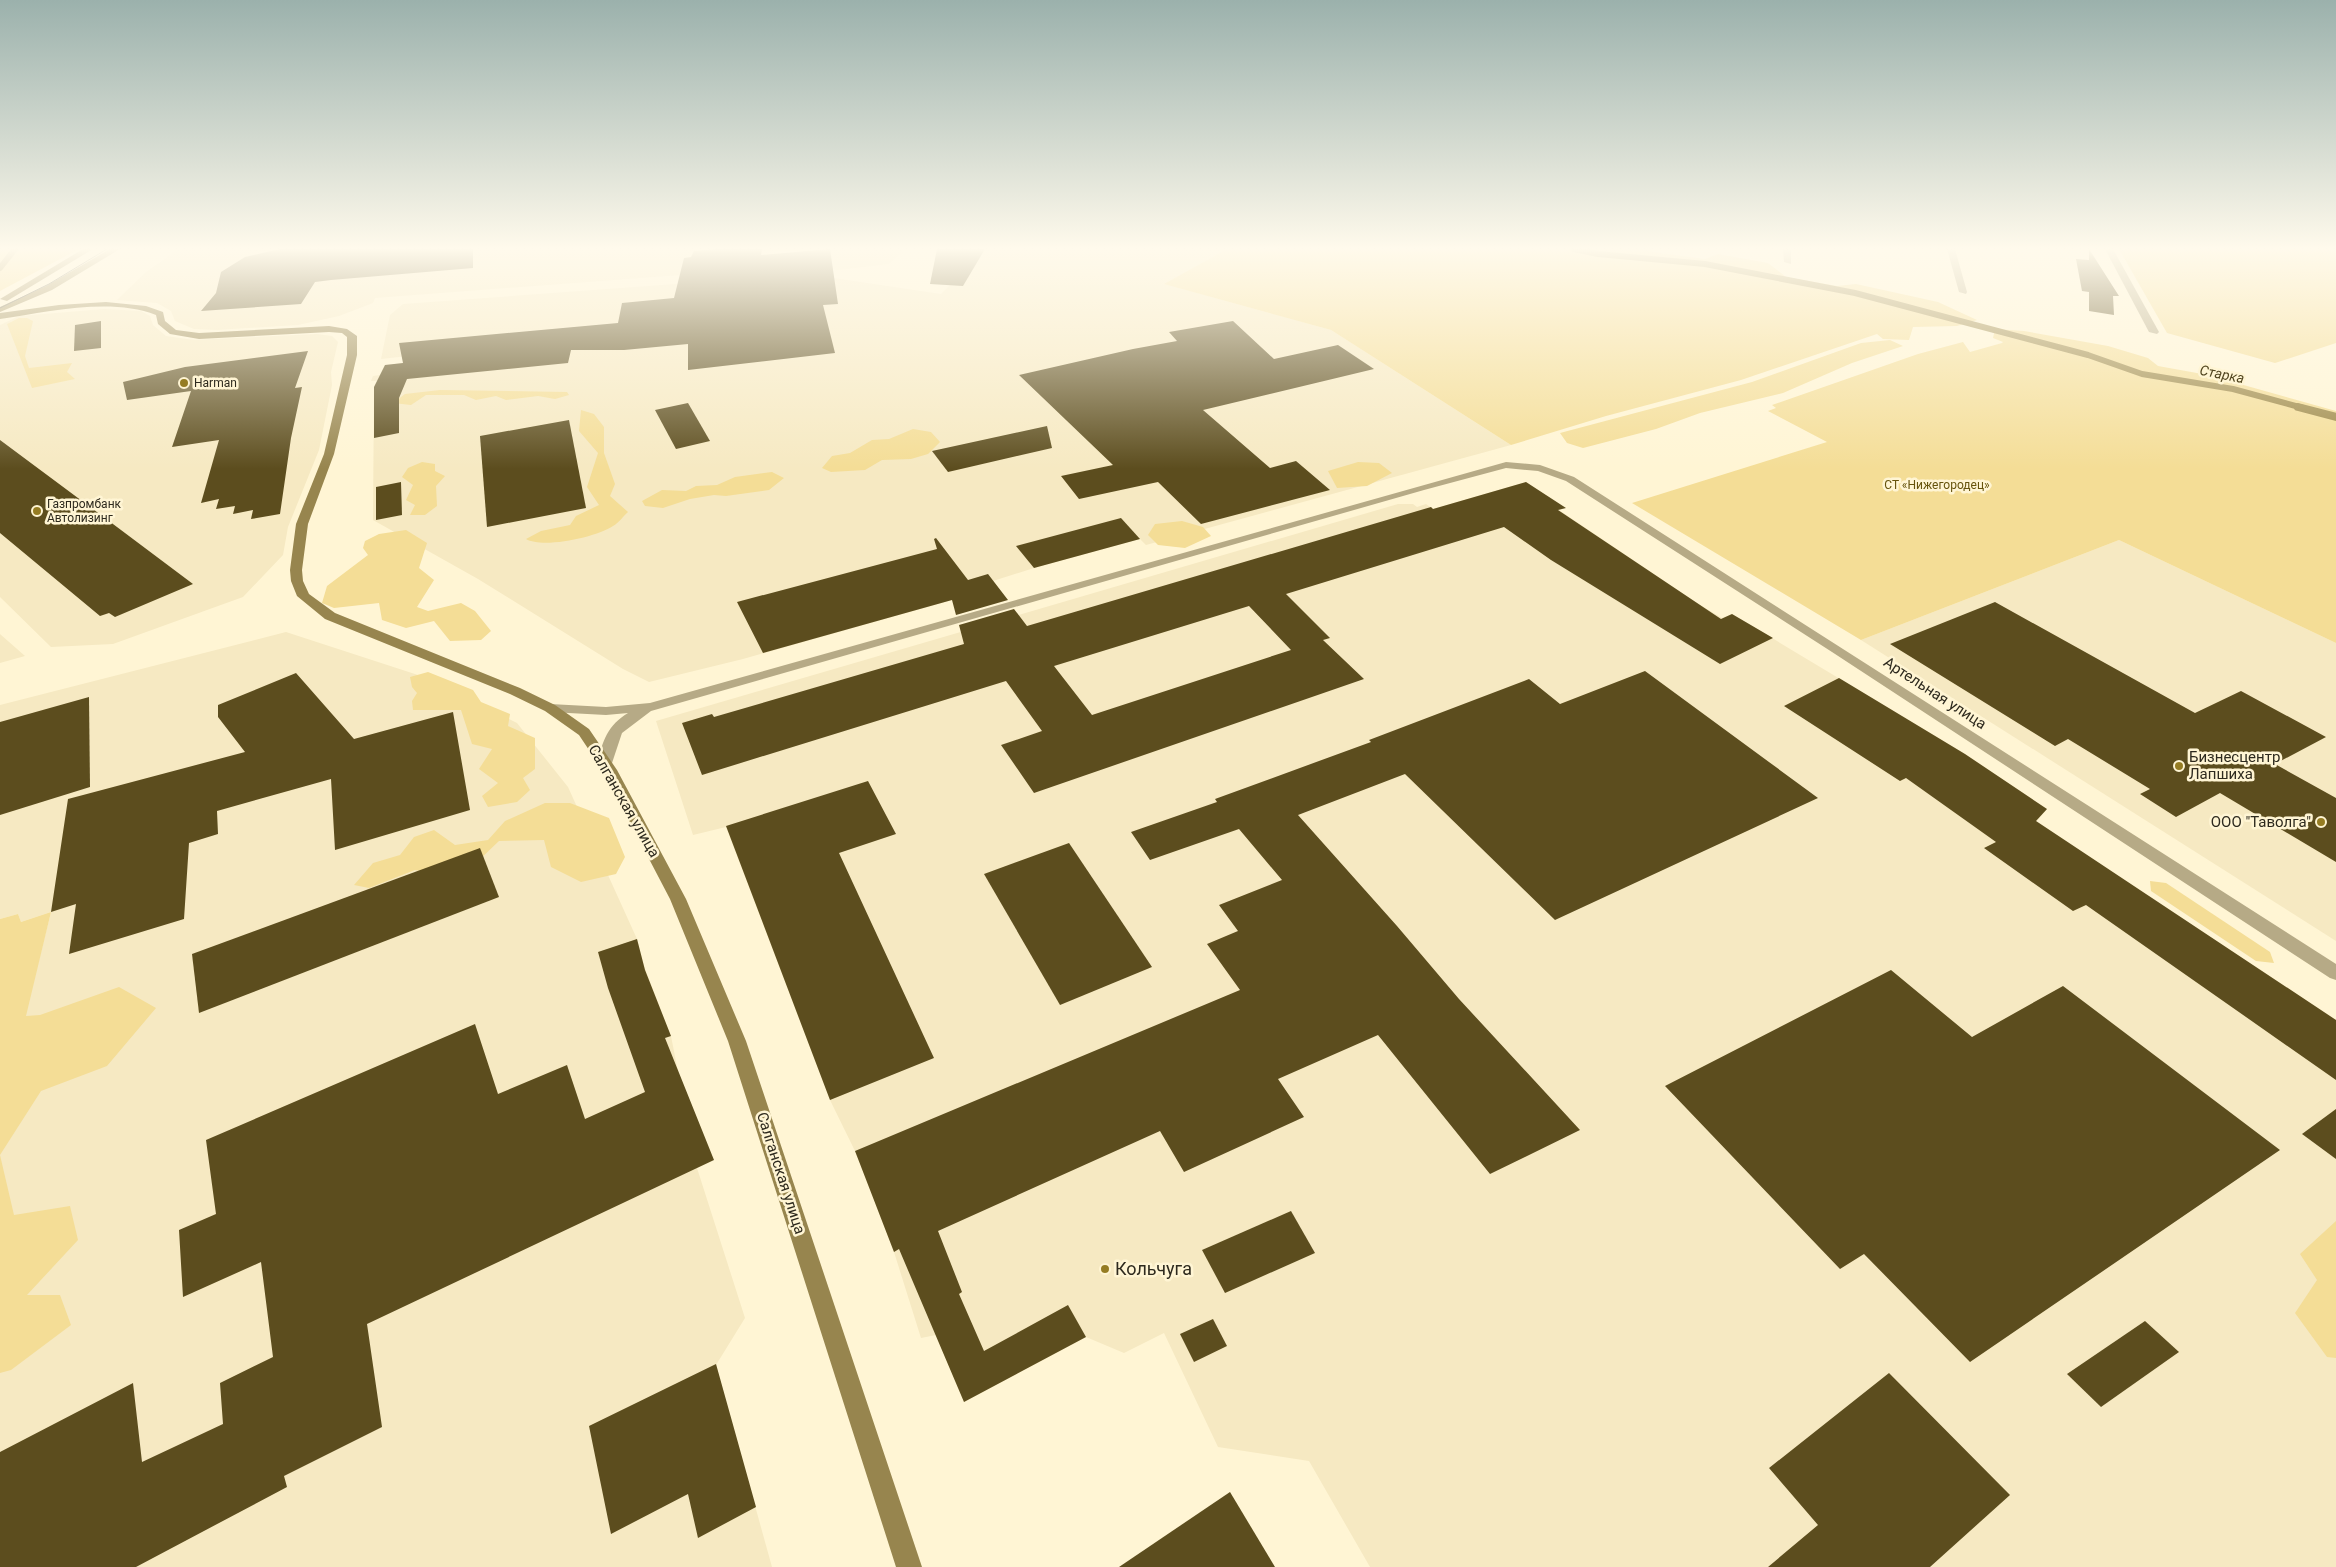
<svg xmlns="http://www.w3.org/2000/svg" width="2336" height="1567" font-family="Roboto,sans-serif">
  <style>
    .built { fill: #f6e9c2 }
    .green { fill: #f4dd96 }
    .lines { fill: none; stroke-linecap: round; stroke-linejoin: round }
    .stream-far1 { stroke: #9a8543; stroke-width: 6 }
    .stream { stroke: #9a8543; stroke-width: 8 }
    .building { fill: #5c4d1e; fill-rule: evenodd }
    .street { fill: #b6aa86; fill-rule: evenodd }
    .secondary { fill: #97854e; fill-rule: evenodd }
    .tram { stroke: #5e5948; stroke-width: 1 }
    .poi-dot { fill: #957c23; stroke: #fff5d4; stroke-width: 2 }
    .labels { text-anchor: middle; stroke-width: 5; stroke-linejoin: round; paint-order: stroke }
    .far-poi-label { font-size: 12px; fill: #2e2a1e; stroke: #fff5d4; text-anchor: start }
    .far-park-label { font-size: 12px; fill: #66530c; stroke: #fff5d4 }
    .far-water-label { font-size: 14px; font-style: italic; fill: #51451f; stroke: #fff5d4 }
    .street-label { font-size: 15px; fill: #2e2a1e; stroke: #fff5d4 }
    .poi-label { font-size: 15px; fill: #2e2a1e; stroke: #fff5d4; text-anchor: start }
    .near-poi-label { font-size: 18px; fill: #2e2a1e; stroke: #fff5d4; text-anchor: start }
  </style>
  <rect width="100%" height="100%" fill="#fff5d4"/>
  <!-- built -->
  <g class="built">
    <polygon points="179,249 775,249 775,254 829,249 906,249 889,264 838,270 801,266 375,298 373,303 339,316 298,325 217,330 194,329 175,321 171,311 157,303 117,300 146,272"/>
    <polygon points="950,249 1227,249 1165,284 1331,330 1511,445 1146,545 1140,539 1034,568 993,581 998,587 743,659 649,682 623,669 478,579 373,520 374,388 377,381 371,381 373,376 380,375 385,365 414,362 417,355 381,359 390,315 403,304 757,278 820,276 941,294 950,285"/>
    <polygon points="104,309 141,311 150,316 153,325 166,336 194,340 317,334 332,336 338,342 331,372 332,385 319,450 288,527 283,555 243,597 113,644 51,647 0,597 0,325 19,316"/>
    <polygon points="1526,482 1565,508 1559,510 1697,603 1722,618 1732,614 1965,754 2047,809 2036,822 2336,1020 2336,1567 1370,1567 1309,1461 1218,1447 1164,1333 1124,1353 1086,1337 964,1402 936,1335 921,1338 894,1252 855,1151 830,1100 726,827 693,835 656,721 1398,504 1413,504 1417,507 1426,504 1433,509"/>
    <polygon points="2119,540 2336,643 2336,941 1861,640"/>
    <polygon points="286,632 421,676 517,723 568,787 637,939 644,966 671,1036 697,1168 745,1318 716,1365 772,1567 0,1567 0,1115 51,912 21,922 18,914 0,919 0,705"/>
    <polygon points="0,634 25,656 0,663"/>
  </g>
  <!-- green -->
  <g class="green">
    <polygon points="0,249 79,249 0,291"/>
    <polygon points="1227,249 1646,249 1653,252 1705,259 1718,254 1768,263 1786,277 1837,286 1856,284 1938,302 1977,320 1957,326 1913,327 1909,340 1883,339 1877,334 1741,380 1606,416 1511,445 1331,330 1164,284"/>
    <polygon points="2119,249 2336,249 2336,343 2275,363 2167,333"/>
    <polygon points="19,318 27,318 33,321 25,356 29,368 72,363 67,372 75,379 32,388 7,324"/>
    <polygon points="1995,329 2024,331 2108,346 2148,358 2158,366 2208,375 2336,411 2336,643 2119,540 1861,640 1632,503 1827,442 1768,411 1776,408 1772,405 1918,354 1963,342 1970,352 2002,343 2003,342 1993,338"/>
    <polygon points="1890,340 1903,346 1852,363 1783,393 1700,413 1656,429 1583,448 1567,443 1560,433 1752,382 1861,343"/>
    <polygon points="440,390 567,392 569,395 555,399 538,396 506,400 496,396 476,400 464,395 426,395 411,405 393,403 405,394"/>
    <path d="M581 410 594 414 604 427V453L615 484 610 496 628 512C623 516 619 523 613 526 597 537 543 549 526 539L541 531 570 525 576 516 599 505 587 487 598 453 579 431Z"/>
    <polygon points="913,429 931,432 940,442 928,454 911,459 882,460 865,470 831,472 822,468 832,456 850,453 872,440 889,439"/>
    <polygon points="422,462 435,464 435,471 445,476 436,486 437,506 425,515 410,515 415,505 406,500 413,485 402,477 408,468"/>
    <polygon points="1358,462 1379,463 1392,473 1367,486 1337,488 1328,471"/>
    <polygon points="772,472 784,478 769,490 726,496 714,495 690,499 663,508 645,506 642,501 662,490 686,491 696,486 717,485 735,477"/>
    <polygon points="1182,521 1203,527 1211,536 1185,548 1158,545 1148,535 1155,524"/>
    <polygon points="406,530 427,543 419,568 434,580 417,607 428,611 461,603 475,611 491,631 481,640 450,641 434,621 406,628 382,620 379,603 334,608 322,603 327,586 368,555 363,548 365,541 379,534"/>
    <polygon points="428,672 473,690 481,702 510,714 508,726 535,738 535,769 523,778 530,790 517,802 488,807 482,796 498,783 479,769 492,749 472,744 461,710 413,710 412,701 417,693 412,687 410,677"/>
    <polygon points="545,803 570,803 609,818 625,857 616,874 581,882 551,867 544,840 499,841 476,863 446,875 415,870 369,888 354,885 373,863 400,855 414,837 434,830 455,845 488,840 505,821"/>
    <polygon points="2150,881 2166,883 2270,952 2274,963 2256,961 2151,891"/>
    <polygon points="51,912 26,1016 40,1015 119,987 156,1008 107,1066 41,1091 0,1155 14,1215 70,1206 78,1240 27,1295 60,1295 71,1325 11,1370 0,1373 0,919 18,914 21,922"/>
    <polygon points="2336,1221 2336,1358 2327,1357 2295,1313 2317,1280 2300,1254"/>
  </g>
  <g class="lines">
    <!-- stream-far1 -->
    <g class="stream-far1">
      <polyline points="1574,249 1598,254 1705,264 1855,293 2088,355 2142,374 2233,389 2303,408"/>
      <polyline points="0,268 15,249"/>
    </g>
    <!-- stream -->
    <polyline class="stream" points="2298,407 2336,417"/>
  </g>
  <!-- building -->
  <g class="building">
    <polygon points="280,249 473,249 473,268 331,280 315,282 301,304 201,311 216,293 221,272 245,257"/>
    <polygon points="717,249 762,249 761,255 830,249 838,304 823,305 835,353 688,370 688,344 624,350 571,350 568,363 407,379 399,398 399,433 374,438 374,387 385,365 403,363 399,343 618,323 622,303 674,298 684,258 691,257 694,251"/>
    <polygon points="937,249 985,249 963,286 930,284"/>
    <polygon points="2089,249 2119,296 2113,296 2114,315 2089,311 2089,292 2082,291 2076,259 2089,260"/>
    <polygon points="101,321 101,348 74,351 75,325"/>
    <polygon points="1233,321 1274,359 1338,345 1374,369 1203,410 1270,468 1296,461 1330,490 1201,524 1158,482 1079,499 1061,476 1113,465 1019,375 1133,349 1177,341 1169,332"/>
    <polygon points="308,351 295,388 302,387 291,438 280,514 251,519 253,510 233,514 235,506 216,509 219,499 201,503 219,440 172,447 191,391 127,400 123,382 185,367"/>
    <polygon points="688,403 710,441 676,449 655,410"/>
    <polygon points="569,420 586,508 487,527 480,436"/>
    <polygon points="1047,426 1052,448 948,472 932,451"/>
    <polygon points="0,440 117,527 193,584 115,617 109,613 100,616 0,533"/>
    <polygon points="401,482 402,515 376,520 376,487"/>
    <path d="M1526 482 1566 508 1558 510 1721 619 1732 614 1773 638 1720 664 1551 560 1504 527 1286 594 1330 638 1323 640 1364 679 1034 793 1001 745 1042 731 1006 681 702 775 682 723 712 714 714 717 964 644 959 625 1014 609 1027 626 1431 507 1433 509ZM1249 606 1291 650 1092 715 1054 666Z"/>
    <polygon points="1121,518 1140,539 1034,568 1016,546"/>
    <polygon points="936,538 968,580 988,574 1008,600 956,615 952,600 763,653 737,602 937,549 934,539"/>
    <polygon points="1995,602 2195,713 2241,691 2326,737 2275,764 2336,798 2336,862 2220,793 2176,817 2140,794 2150,789 2068,739 2055,746 1890,644"/>
    <polygon points="1645,671 1818,798 1555,920 1405,774 1298,815 1397,926 1459,999 1580,1130 1490,1174 1378,1035 1278,1079 1304,1117 1184,1172 1160,1131 938,1231 962,1292 959,1294 984,1351 1068,1305 1086,1337 964,1402 899,1249 894,1252 855,1151 1240,990 1207,944 1238,931 1219,905 1282,880 1239,829 1150,860 1131,832 1217,802 1215,799 1371,742 1369,740 1529,679 1560,704"/>
    <polygon points="296,673 354,739 453,712 470,810 335,850 331,779 217,811 218,834 189,843 184,919 69,954 76,904 51,912 68,799 245,752 218,717 218,705"/>
    <polygon points="1839,678 1965,754 2047,809 2036,821 2336,1020 2336,1080 2086,905 2073,911 1984,848 1996,842 1906,778 1900,781 1784,706"/>
    <polygon points="89,697 90,787 0,815 0,722"/>
    <polygon points="868,781 896,834 839,853 934,1058 830,1100 726,826"/>
    <polygon points="1069,843 1152,967 1060,1005 984,874"/>
    <polygon points="480,848 499,897 199,1013 192,954"/>
    <polygon points="637,939 645,970 671,1036 665,1038 714,1160 367,1324 382,1427 284,1476 287,1487 136,1567 0,1567 0,1452 133,1383 142,1462 223,1424 220,1383 273,1357 261,1262 183,1297 179,1230 216,1214 206,1140 475,1024 498,1094 567,1065 585,1119 645,1092 608,988 598,952"/>
    <polygon points="1891,970 1972,1037 2063,986 2280,1150 1970,1362 1864,1254 1840,1269 1665,1086"/>
    <polygon points="2336,1109 2336,1159 2302,1134"/>
    <polygon points="1291,1211 1315,1253 1225,1293 1202,1250"/>
    <polygon points="1213,1319 1227,1346 1194,1362 1180,1334"/>
    <polygon points="2145,1321 2179,1352 2101,1407 2067,1374"/>
    <polygon points="716,1364 756,1507 698,1538 688,1494 611,1534 589,1426"/>
    <polygon points="1889,1373 2010,1495 1930,1567 1768,1567 1818,1525 1769,1468"/>
    <polygon points="1230,1492 1275,1567 1119,1567"/>
  </g>
  <g class="lines">
    <!-- street -->
    <g class="street">
      <polygon points="1783,249 1791,249 1791,264 1784,262"/>
      <polygon points="1947,249 1955,249 1967,292 1966,294 1959,292"/>
      <polygon points="2105,249 2113,249 2159,332 2157,334 2149,332"/>
      <path d="M1506 462 1540 465 1574 477 2336 964V980L2330 978 1832 652 1566 481 1538 471 1506 468 1424 490 651 711 622 733 612 763 610 766H600L598 763C602 741 608 725 628 713L606 715 550 712 543 708 550 704 606 707 650 703Z"/>
    </g>
    <!-- secondary -->
    <g class="secondary">
      <polygon points="83,249 93,249 7,301 0,299"/>
      <polygon points="110,249 120,249 52,290 0,312 0,307 46,286"/>
      <path d="M106 302 146 306 163 312 165 321 176 330 199 333 329 326 347 329 357 336V355L334 454 308 524 302 570 303 581 309 594 335 613 520 688 555 705 589 729 617 770 686 899 746 1041 922 1567H896L728 1041 670 899 603 771 579 735 545 711 510 694 325 619 297 596 291 581 290 570 296 524 324 454 347 355V337L342 333 329 332 199 339 170 334 158 324 156 315C111 297 47 312 0 319V313L59 305Z"/>
    </g>
    <!-- tram -->
    <polyline class="tram" points="0,308 49,284 107,249"/>
  </g>
  <!-- sky -->
  <linearGradient id="sky" x2="0" y2="1"><stop stop-color="#9bb1ac"/><stop offset="0.53" stop-color="#fffaec"/><stop offset="1" stop-color="#fffaec" stop-opacity="0"/></linearGradient>
  <rect width="2336" height="469" fill="url(#sky)"/>
  <!-- markers -->
  <g class="poi-dot">
    <circle cx="184" cy="383" r="5"/>
    <circle cx="37" cy="511" r="5"/>
    <circle cx="2179" cy="766" r="5"/>
    <circle cx="2321" cy="822" r="5"/>
    <circle cx="1105" cy="1269" r="5"/>
  </g>
  <g class="labels">
    <!-- far-poi labels -->
    <g class="far-poi-label">
      <text x="194" y="387">Harman</text>
      <text x="47" y="508">Газпромбанк<tspan x="47" dy="14">Автолизинг</tspan></text>
    </g>
    <!-- far-park labels -->
    <g class="far-park-label">
      <text x="1937" y="489">СТ «Нижегородец»</text>
    </g>
    <!-- far-water labels -->
    <g class="far-water-label">
      <text transform="translate(2222 374) rotate(11)" y="5">Старка</text>
    </g>
    <!-- street labels -->
    <g class="street-label">
      <text transform="translate(1935 693) rotate(33)" y="5">Артельная улица</text>
      <text transform="translate(624 801) rotate(60)" y="5">Салганская улица</text>
      <text transform="translate(781 1173) rotate(72)" y="5">Салганская улица</text>
    </g>
    <!-- poi labels -->
    <g class="poi-label">
      <text x="2189" y="762">Бизнесцентр<tspan x="2189" dy="17">Лапшиха</tspan></text>
      <text x="2311" y="827" text-anchor="end">ООО "Таволга"</text>
    </g>
    <!-- near-poi labels -->
    <g class="near-poi-label">
      <text x="1115" y="1275">Кольчуга</text>
    </g>
  </g>
</svg>
